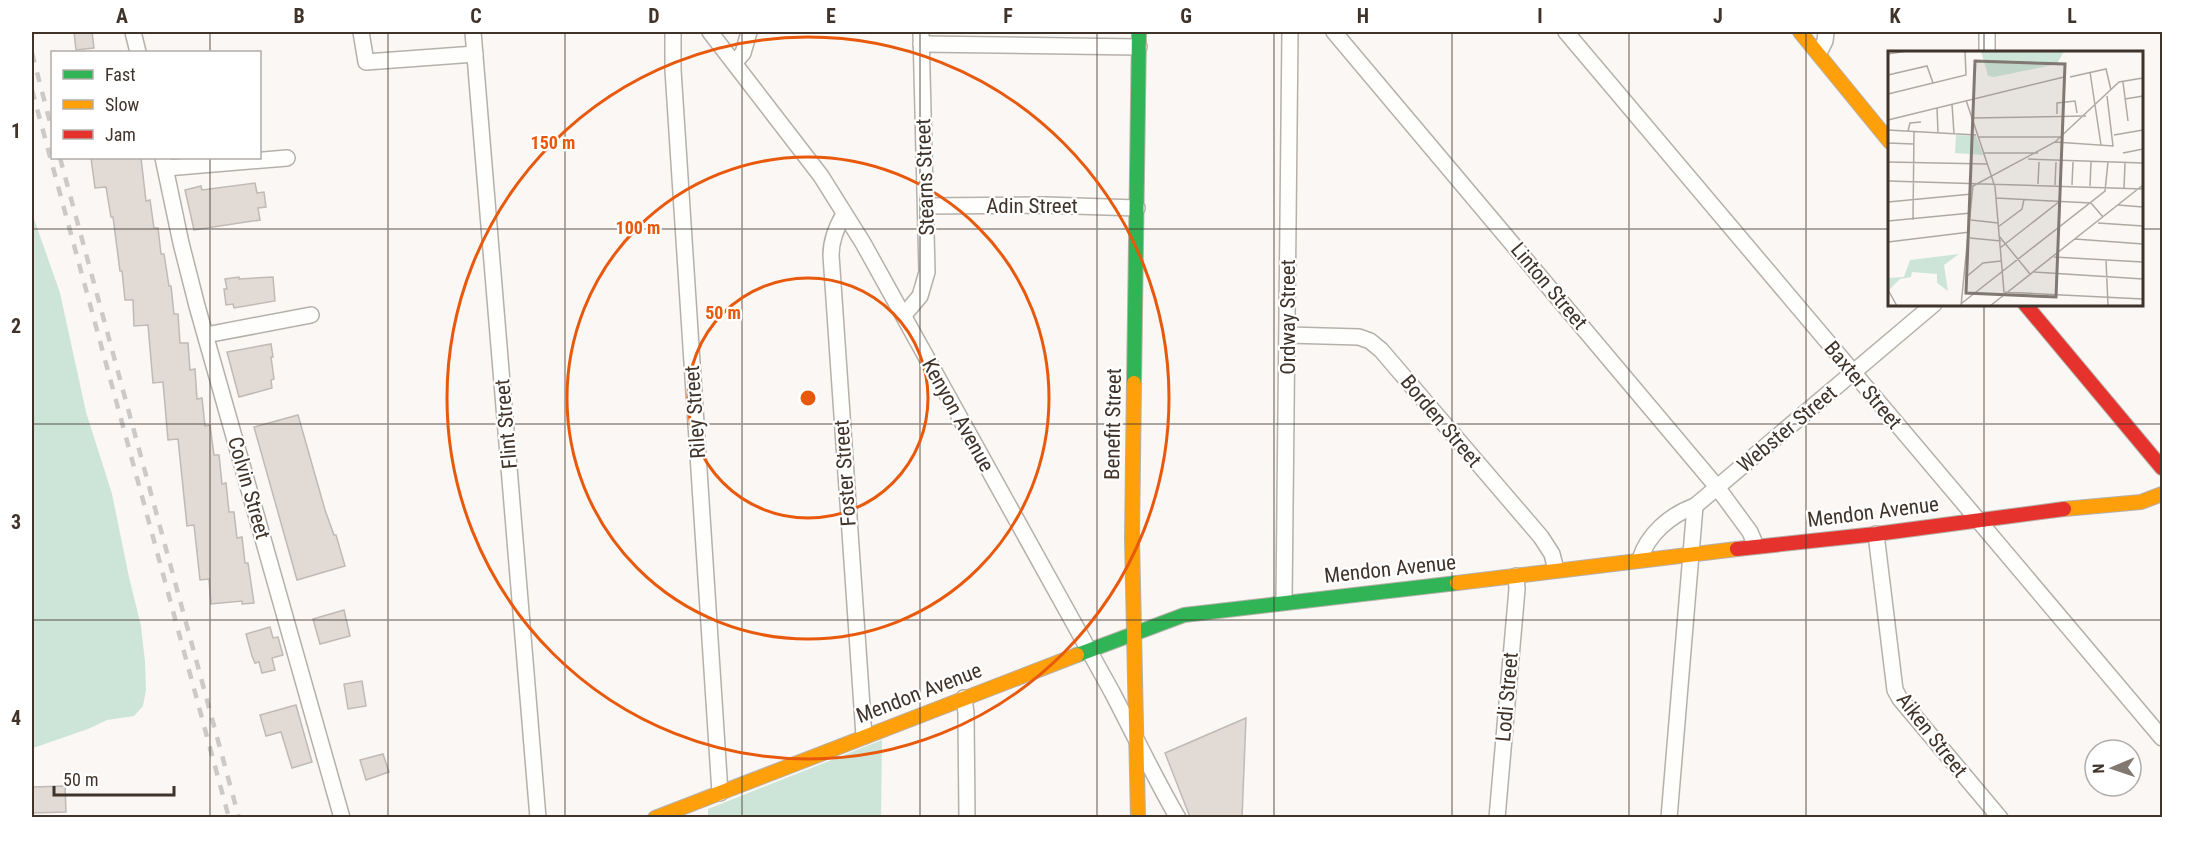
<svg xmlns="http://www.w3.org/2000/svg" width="2194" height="849" font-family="'Roboto Condensed',sans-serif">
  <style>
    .green { fill: #cde5d8 }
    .building { fill: #e1dad5; stroke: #c1bab4; stroke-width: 1.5 }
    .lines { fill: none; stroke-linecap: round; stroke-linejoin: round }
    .street-casing { stroke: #b6b0aa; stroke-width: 18 }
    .fast-casing { stroke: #b6b0aa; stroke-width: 16 }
    .slow-casing { stroke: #b6b0aa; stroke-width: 16 }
    .jam-casing { stroke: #b6b0aa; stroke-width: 16 }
    .street { stroke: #fefefd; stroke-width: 15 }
    .fast { stroke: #30b455; stroke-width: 14 }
    .slow { stroke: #ff9f0a; stroke-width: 14 }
    .jam { stroke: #e5322d; stroke-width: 14 }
    .rail { stroke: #cccac9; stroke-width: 4.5; stroke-dasharray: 10 10; stroke-linecap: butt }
    .grid { fill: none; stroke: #3f332a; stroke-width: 1.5; stroke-opacity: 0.55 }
    .ring { fill: none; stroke: #e8590c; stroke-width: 3 }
    .labels { text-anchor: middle; stroke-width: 4.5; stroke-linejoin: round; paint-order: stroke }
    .street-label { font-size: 21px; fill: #3f332a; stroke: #fff }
    .inset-road { fill: none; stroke: #afa9a3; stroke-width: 1.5 }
    .view { fill: #807871; fill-opacity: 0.15; stroke: #807871; stroke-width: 3 }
    .inset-edge { fill: none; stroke: #3f332a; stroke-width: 3 }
    .centre { fill: #e8590c; stroke: #fff; stroke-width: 3 }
    .ring-label { font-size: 18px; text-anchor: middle; font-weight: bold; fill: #e8590c; stroke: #fff; stroke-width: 4.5; stroke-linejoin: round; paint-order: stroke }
    .neatline { fill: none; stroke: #3f332a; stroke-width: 2 }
    .grid-label { font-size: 20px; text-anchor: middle; font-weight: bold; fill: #3f332a }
  </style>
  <rect width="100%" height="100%" fill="#faf7f4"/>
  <!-- green -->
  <g class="green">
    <polygon points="32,213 60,293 86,412 112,494 129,577 141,626 145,662 146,690 143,706 134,716 107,720 88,729 33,748 32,748"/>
    <polygon points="882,740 881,817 708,818 708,809"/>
  </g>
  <!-- building -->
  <g class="building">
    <polygon points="74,32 92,32 94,48 76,50"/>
    <polygon points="91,158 141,158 146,201 150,200 154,228 158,228 161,254 164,254 169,286 171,286 174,314 178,314 180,343 188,343 190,370 195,369 197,399 202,398 205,426 210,425 214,455 219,455 222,484 226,483 229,512 234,512 237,538 242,537 245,563 248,563 254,603 242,604 242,601 211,604 209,579 200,580 194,525 187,526 178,439 168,440 163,382 153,383 148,325 134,326 133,300 125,300 122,271 120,271 113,217 111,217 106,187 95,188"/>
    <polygon points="255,183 257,193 264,192 266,207 258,208 260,220 194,230 185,190 201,186 202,190"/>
    <polygon points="239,277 239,279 273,277 275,301 234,308 233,304 226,305 224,289 227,289 225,279"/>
    <polygon points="271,344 273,357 271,357 274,379 271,380 272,388 239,397 227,352"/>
    <polygon points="298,415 325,510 334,535 336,535 345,566 297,580 254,427"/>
    <polygon points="344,610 350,636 320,644 313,619"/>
    <polygon points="270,627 273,638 278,637 283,655 272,658 275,670 262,673 259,662 255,663 252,656 246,634"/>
    <polygon points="362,681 366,706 348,709 344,684"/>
    <polygon points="296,705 312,762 292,768 281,732 266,736 260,715"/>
    <polygon points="1246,718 1242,818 1190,817 1165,753"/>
    <polygon points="383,754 389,772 366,780 360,760"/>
    <polygon points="65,786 66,812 32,813 32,787"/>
  </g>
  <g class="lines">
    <!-- street casing -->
    <g class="street-casing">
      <g id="street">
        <polyline points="133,32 138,52"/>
        <polyline points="361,32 366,62 475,54"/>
        <polyline points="473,32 538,818"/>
        <polyline points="673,32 673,70 720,793"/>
        <path d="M710 32 821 176 863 243 1112 692C1134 734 1154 777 1178 818"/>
        <polyline points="1334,32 1717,487 1750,532 1756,546"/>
        <polyline points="1566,32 2162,738"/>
        <polyline points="921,44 1139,47"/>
        <polyline points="1987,52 1987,32"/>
        <polyline points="1819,53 1825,41 1826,32"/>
        <polyline points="735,62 743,53 749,32"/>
        <polyline points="163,158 181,243 197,306 342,818"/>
        <polyline points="166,168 287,158"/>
        <polyline points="926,206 1045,205 1137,208"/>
        <path d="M844 214C837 226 831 241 831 255L864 736"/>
        <polyline points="904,315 920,296 927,272 921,32"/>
        <polyline points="206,335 311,315"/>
        <polyline points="1288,335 1359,337 1370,341 1381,350 1541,537 1552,554 1556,570"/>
        <polyline points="1876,534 1895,690 1900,699 2000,818"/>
        <path d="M1640 559C1648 534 1670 515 1695 506L1934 304"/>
        <polyline points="1284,602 1290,32"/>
        <polyline points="964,698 966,713 967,818"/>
        <polyline points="1497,818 1517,589 1516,576"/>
        <polyline points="1669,818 1695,506"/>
      </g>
    </g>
    <!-- fast casing -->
    <g class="fast-casing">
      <g id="fast">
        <polyline points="1134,383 1139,32"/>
        <polyline points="1077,655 1184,615 1457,583"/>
      </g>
    </g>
    <!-- slow casing -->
    <g class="slow-casing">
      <g id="slow">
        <polyline points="1800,32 1890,142"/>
        <polyline points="1134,383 1132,538 1138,818"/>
        <polyline points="2064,509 2141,502 2162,494"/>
        <polyline points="1457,583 1737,549"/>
        <polyline points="655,818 1077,655"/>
      </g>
    </g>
    <!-- jam casing -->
    <g class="jam-casing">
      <g id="jam">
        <polyline points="2025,304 2162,468"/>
        <polyline points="1737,549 1876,534 2064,509"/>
      </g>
    </g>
    <!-- street -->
    <use href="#street" class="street"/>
    <!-- fast -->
    <use href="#fast" class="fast"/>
    <!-- slow -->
    <use href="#slow" class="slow"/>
    <!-- jam -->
    <use href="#jam" class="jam"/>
    <!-- rail -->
    <g class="rail">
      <polyline points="32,53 52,130"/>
      <polyline points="32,90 229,818"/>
      <polyline points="60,158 239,818"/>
    </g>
  </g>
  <!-- grid -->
  <path class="grid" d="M210 32V52M388 32V818M565 32V818M742 32V818M920 32V818M1097 32V818M1274 32V818M1452 32V818M1629 32V818M1806 32V818M1984 32V52M210 158V818M32 229H1890M2142 229H2162M1984 304V818M32 424H2162M32 620H2162"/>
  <!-- distance rings -->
  <g class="ring">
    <circle cx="808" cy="398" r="120"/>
    <circle cx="808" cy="398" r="241"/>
    <circle cx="808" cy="398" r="361"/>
  </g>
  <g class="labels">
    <!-- street labels -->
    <g class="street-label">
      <text transform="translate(925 177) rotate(-92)" y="7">Stearns Street</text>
      <text x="1032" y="213">Adin Street</text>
      <text transform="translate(1549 286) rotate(50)" y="7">Linton Street</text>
      <text transform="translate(1288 317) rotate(-90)" y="7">Ordway Street</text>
      <text transform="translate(1863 385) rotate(50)" y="7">Baxter Street</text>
      <text transform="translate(695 412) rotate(-94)" y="7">Riley Street</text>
      <text transform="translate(958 415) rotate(61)" y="7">Kenyon Avenue</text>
      <text transform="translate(1441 421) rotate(50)" y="7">Borden Street</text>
      <text transform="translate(506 424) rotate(-95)" y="7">Flint Street</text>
      <text transform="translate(1113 424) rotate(-89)" y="7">Benefit Street</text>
      <text transform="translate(1787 429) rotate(-40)" y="7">Webster Street</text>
      <text transform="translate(845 473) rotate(-94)" y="7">Foster Street</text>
      <text transform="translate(249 488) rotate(74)" y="7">Colvin Street</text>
      <text transform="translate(1873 512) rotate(-7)" y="7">Mendon Avenue</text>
      <text transform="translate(1390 569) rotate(-6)" y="7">Mendon Avenue</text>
      <text transform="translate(919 693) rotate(-21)" y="7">Mendon Avenue</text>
      <text transform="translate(1507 697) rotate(-85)" y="7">Lodi Street</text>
      <text transform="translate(1932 735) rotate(52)" y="7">Aiken Street</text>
    </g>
  </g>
  <!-- overview -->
  <g transform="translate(1888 51)">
    <rect width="255" height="255" fill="#faf7f4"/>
    <path d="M93 0H176L169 13 106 26 100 25ZM68 84 88 85 95 104 67 102ZM71 203 56 214 60 240 49 232V223L24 221 23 226 12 228 0 240V227L16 226 22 209Z" fill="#cde5d8"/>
    <path class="inset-road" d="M0 3 19 0M202 21 213 94M0 24 39 15 45 32M182 26 218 18 223 39M235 31 240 70M0 43 78 24 77 0M237 48 255 45M78 49 107 136 116 241 255 248M64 53 66 83M49 57 50 82M169 63V52L187 50 189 62M83 67 198 65M0 69 176 26M0 79 88 84M20 80 22 72 33 71M226 84 255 79M90 86H174M167 91 225 95 219 45M0 92 25 93M95 102H150M235 102 255 98M140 108 255 112M0 111 99 113M0 130 255 138M150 133 151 111M167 134 168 111M184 134 185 111M85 135 167 91 231 31 255 27M202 135 203 111M236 137 237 112M108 147 203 152 215 166M0 151 84 143M230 154 255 156M25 169 26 80M83 169 110 172M0 170 83 162M210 172 255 175M110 176 134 158 136 148M111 185 142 223M82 187 113 190M187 188 255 193M0 191 82 181M112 197 172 150M166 206 255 211M218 209 220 255M146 221 255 228M78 226 95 212 113 210M0 239 9 255M74 252 217 140 220 111M73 255 85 134M102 255 255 134"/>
    <path class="view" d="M87 10 177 13 168 246 78 242Z"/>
    <rect width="255" height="255" class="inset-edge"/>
  </g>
  <circle cx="808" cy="398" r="9" class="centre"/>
  <g class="ring-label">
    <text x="553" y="149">150 m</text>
    <text x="638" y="234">100 m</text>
    <text x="723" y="319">50 m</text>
  </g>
  <!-- border -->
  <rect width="2194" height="849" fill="none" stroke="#ffffff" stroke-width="66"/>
  <!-- legend -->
  <rect x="51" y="51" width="210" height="108" fill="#ffffff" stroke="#b2adaa" stroke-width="1.5"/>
  <rect x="63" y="70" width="30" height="9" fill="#30b455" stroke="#b2adaa" stroke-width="1.5"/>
  <text x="105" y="81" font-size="18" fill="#3f332a">Fast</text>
  <rect x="63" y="100" width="30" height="9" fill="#ff9f0a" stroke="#b2adaa" stroke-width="1.5"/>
  <text x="105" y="111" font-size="18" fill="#3f332a">Slow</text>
  <rect x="63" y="130" width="30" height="9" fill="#e5322d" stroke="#b2adaa" stroke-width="1.5"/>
  <text x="105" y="141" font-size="18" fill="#3f332a">Jam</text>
  <!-- north arrow -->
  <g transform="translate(2113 768) rotate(268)"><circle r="28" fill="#ffffff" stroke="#b2adaa" stroke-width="1.5"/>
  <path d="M0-4.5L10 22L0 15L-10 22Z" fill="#807871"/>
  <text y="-9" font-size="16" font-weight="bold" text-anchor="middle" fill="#3f332a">N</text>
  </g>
  <!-- scale -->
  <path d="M54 786v9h120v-9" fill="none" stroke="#3f332a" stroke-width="3"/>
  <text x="63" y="786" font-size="18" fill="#3f332a" stroke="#ffffff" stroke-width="4.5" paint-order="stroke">50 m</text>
  <rect x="33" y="33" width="2128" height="783" class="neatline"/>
  <g class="grid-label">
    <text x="122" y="23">A</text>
    <text x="299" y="23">B</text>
    <text x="476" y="23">C</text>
    <text x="654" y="23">D</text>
    <text x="831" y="23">E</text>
    <text x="1008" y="23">F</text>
    <text x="1186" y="23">G</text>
    <text x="1363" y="23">H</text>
    <text x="1540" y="23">I</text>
    <text x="1718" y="23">J</text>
    <text x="1895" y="23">K</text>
    <text x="2072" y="23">L</text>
    <text x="16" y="138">1</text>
    <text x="16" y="333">2</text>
    <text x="16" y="529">3</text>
    <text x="16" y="725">4</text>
  </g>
</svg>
